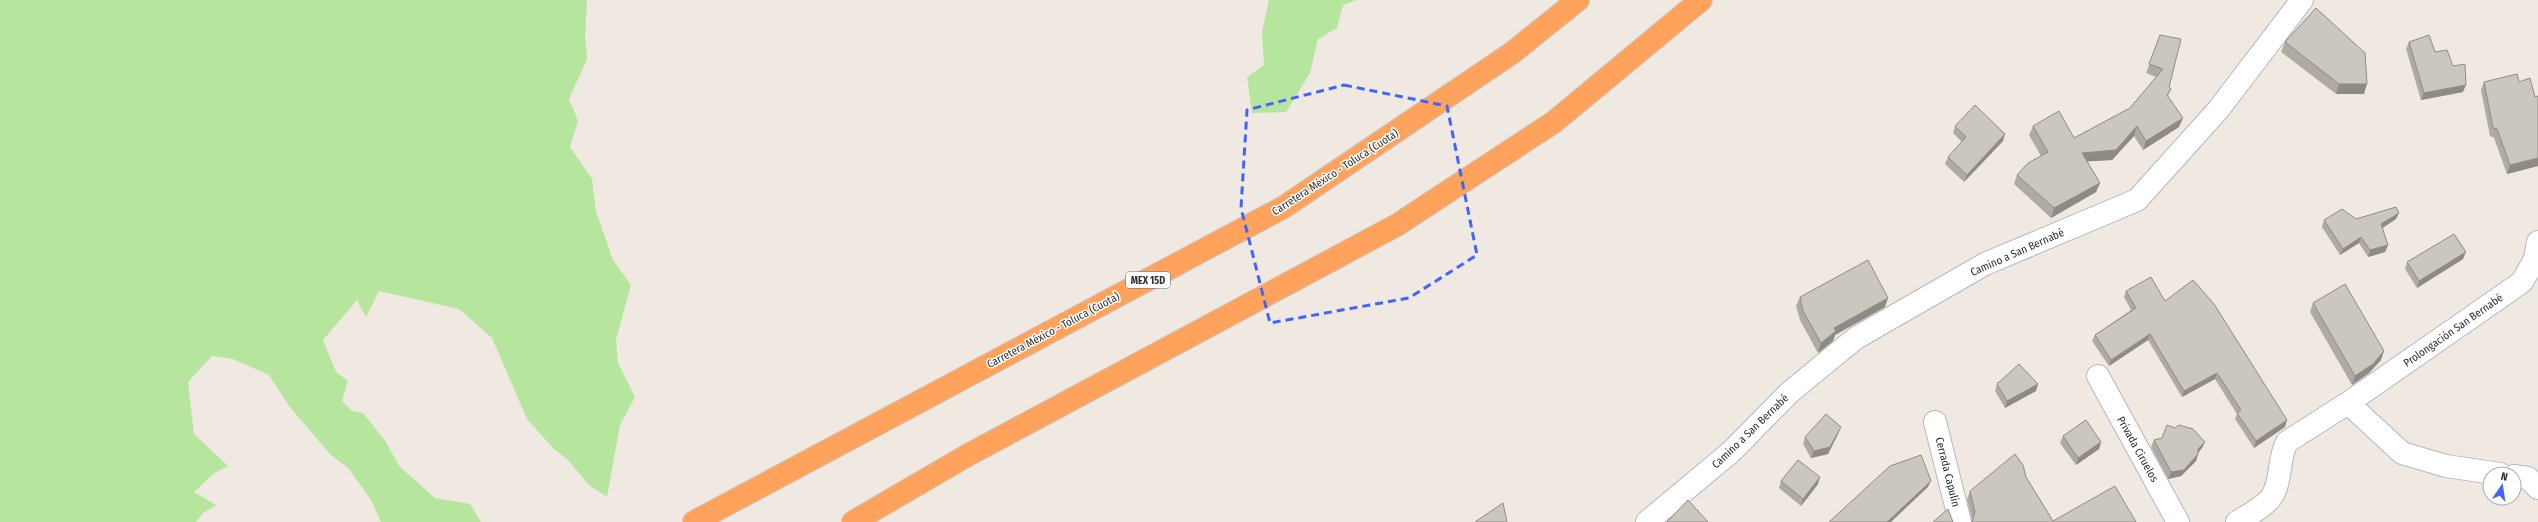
<svg xmlns="http://www.w3.org/2000/svg" width="2538" height="522" font-family="'Fira Sans Condensed',sans-serif">
  <style>
    .green { fill: #b6e59e }
    .lines { fill: none; stroke-linecap: round; stroke-linejoin: round }
    .minor-casing { stroke: #b4b7c1; stroke-width: 24 }
    .highway-casing { stroke: #c9c9c9; stroke-width: 24 }
    .minor { stroke: #fff; stroke-width: 22 }
    .highway { stroke: #ffa35c; stroke-width: 22 }
    .wall { fill: #afaba4 }
    .shaded-wall { fill: #8e8b86 }
    .building { fill: #cbc7bf; stroke: #8e8b86 }
    .marked { fill: none; stroke: #4264fb; stroke-width: 3; stroke-dasharray: 8 5; stroke-linejoin: round }
    .labels { text-anchor: middle; stroke-width: 3; stroke-linejoin: round; paint-order: stroke }
    .shield { fill: #fff; stroke: #6d6d6d; stroke-width: 1 }
    .shield-label { font-size: 10px; font-weight: bold; fill: #2e2e2e }
    .street-label { font-size: 11px; fill: #2e2e2e; stroke: #fff }
  </style>
  <rect width="100%" height="100%" fill="#efe9e1"/>
  <!-- green -->
  <g class="green">
    <polygon points="0,0 587,0 585,37 587,59 569,99 578,121 570,147 592,179 596,211 613,260 631,285 616,340 618,363 635,397 620,425 607,497 588,484 568,460 552,447 527,419 492,338 459,309 379,291 366,317 357,300 323,340 336,372 348,381 342,401 352,411 363,413 386,442 399,466 435,498 470,504 481,522 381,522 371,500 349,469 330,454 289,406 269,375 233,359 212,356 188,382 194,434 228,466 213,474 194,492 216,505 203,513 196,522 0,522"/>
    <polygon points="1269,0 1357,0 1343,5 1337,28 1318,39 1310,73 1286,112 1252,113 1247,77 1264,65 1262,32"/>
  </g>
  <g class="lines">
    <!-- minor casing -->
    <g class="minor-casing">
      <g id="minor">
        <polyline points="2098,376 2178,522"/>
        <polyline points="2348,403 2522,282 2535,259 2538,242"/>
        <polyline points="1935,422 1960,522"/>
        <polyline points="2514,476 2528,478 2538,488"/>
        <polyline points="1647,522 1732,451 1790,392 1856,338 1985,264 2137,200 2218,110 2302,0"/>
        <path d="M2237 522C2247 516 2260 509 2268 501 2283 486 2277 460 2287 442L2348 403 2402 453 2446 466 2500 474"/>
      </g>
    </g>
    <!-- highway casing -->
    <g class="highway-casing">
      <g id="highway">
        <polyline points="694,522 1284,207 1512,53 1578,0"/>
        <polyline points="853,522 968,455 1397,225 1554,122 1701,0"/>
      </g>
    </g>
    <!-- minor -->
    <use href="#minor" class="minor"/>
    <!-- highway -->
    <use href="#highway" class="highway"/>
  </g>
  <!-- wall -->
  <g class="wall">
    <polygon points="2160,35 2169,87 2171,89 2168,96 2179,127 2143,150 2134,136 2112,160 2087,161 2100,183 2096,192 2051,218 2014,184 2017,175 2041,156 2029,135 2033,126 2074,138 2130,108 2156,77 2146,73"/>
    <polygon points="2285,42 2364,94 2336,94 2281,52"/>
    <polygon points="2409,42 2435,52 2463,92 2421,100 2406,49"/>
    <polygon points="2484,82 2519,82 2535,97 2538,96 2538,166 2507,174 2494,138 2490,136 2481,90"/>
    <polygon points="1955,126 2003,141 1964,182 1945,164 1948,157 1962,142 1953,133"/>
    <polygon points="2356,219 2396,219 2382,228 2388,245 2385,252 2368,257 2359,243 2340,255 2322,227 2324,220"/>
    <polygon points="2463,259 2417,288 2405,269 2407,262"/>
    <polygon points="2126,291 2165,301 2285,427 2254,448 2235,419 2237,414 2215,379 2182,397 2148,340 2109,366 2092,341 2095,335 2131,310 2124,297"/>
    <polygon points="1800,297 1885,307 1835,335 1833,341 1818,353 1800,320 1796,306"/>
    <polygon points="2313,303 2381,360 2369,373 2352,385 2310,312"/>
    <polygon points="1997,384 2036,391 2005,408 1995,391"/>
    <polygon points="1838,434 1828,454 1811,458 1803,444 1805,437"/>
    <polygon points="2063,436 2101,442 2099,449 2076,465 2060,443"/>
    <polygon points="2162,438 2205,442 2202,448 2198,453 2196,461 2181,476 2168,479 2151,447 2154,440"/>
    <polygon points="2026,477 2053,521 2136,522 1971,522 1972,519 1967,499 1970,491"/>
    <polygon points="1781,481 1818,484 1801,506 1779,488"/>
  </g>
  <!-- shaded-wall -->
  <g class="shaded-wall">
    <polygon points="2339,84 2367,84 2364,94 2336,94"/>
    <polygon points="2466,85 2463,92 2421,100 2424,93"/>
    <polygon points="2183,118 2179,127 2143,150 2146,141"/>
    <polygon points="2137,126 2134,136 2112,160 2079,162 2082,153"/>
    <polygon points="2005,134 2003,141 1964,182 1967,175"/>
    <polygon points="2538,158 2538,166 2507,174 2510,165"/>
    <polygon points="2100,183 2096,192 2051,218 2054,208"/>
    <polygon points="2399,213 2396,219 2378,231 2381,224"/>
    <polygon points="2361,237 2359,243 2340,255 2343,249"/>
    <polygon points="2388,245 2385,252 2368,257 2370,250"/>
    <polygon points="2466,252 2463,259 2417,288 2419,281"/>
    <polygon points="1888,298 1885,307 1835,335 1833,341 1818,353 1821,343 1834,328"/>
    <polygon points="2150,334 2148,340 2109,366 2111,360"/>
    <polygon points="2384,351 2381,360 2369,373 2352,385 2355,376"/>
    <polygon points="2217,373 2215,379 2182,397 2184,391"/>
    <polygon points="2038,384 2036,391 2005,408 2007,401"/>
    <polygon points="2287,420 2285,427 2254,448 2256,441"/>
    <polygon points="1841,427 1838,434 1828,454 1811,458 1814,451"/>
    <polygon points="2101,442 2099,449 2076,465 2078,458"/>
    <polygon points="2205,442 2202,448 2195,456 2198,449"/>
    <polygon points="2198,454 2196,461 2181,476 2168,479 2171,472"/>
    <polygon points="1820,477 1818,484 1801,506 1803,499"/>
    <polygon points="1931,481 1928,487 1891,522 1887,522"/>
  </g>
  <!-- building -->
  <g class="building">
    <polygon points="2316,8 2365,53 2367,84 2339,84 2285,42"/>
    <polygon points="2160,35 2181,39 2169,87 2171,89 2167,95 2183,118 2146,141 2137,126 2116,150 2082,153 2100,183 2054,208 2017,175 2028,163 2048,152 2033,126 2059,111 2074,138 2130,108 2163,69 2149,64"/>
    <polygon points="2429,35 2435,52 2447,50 2453,66 2465,64 2466,85 2424,93 2409,42"/>
    <polygon points="2517,74 2519,82 2530,78 2535,97 2538,96 2538,158 2510,165 2497,129 2493,128 2484,82"/>
    <polygon points="1975,105 2005,134 1967,175 1948,157 1966,137 1955,126"/>
    <polygon points="2396,207 2399,213 2381,224 2388,245 2370,250 2361,237 2343,249 2324,220 2342,209 2356,219"/>
    <polygon points="2454,234 2466,252 2419,281 2407,262"/>
    <polygon points="1868,260 1888,298 1834,328 1836,331 1821,343 1803,311 1800,297"/>
    <polygon points="2151,277 2165,301 2193,280 2214,304 2287,420 2256,441 2237,413 2241,410 2217,373 2184,391 2150,334 2111,360 2095,335 2136,308 2126,291"/>
    <polygon points="2345,284 2384,351 2373,364 2355,376 2313,303"/>
    <polygon points="2019,364 2038,384 2007,401 1997,384"/>
    <polygon points="1826,414 1841,427 1830,447 1814,451 1805,437"/>
    <polygon points="2086,420 2101,442 2078,458 2063,436"/>
    <polygon points="2167,425 2175,428 2179,425 2193,429 2205,442 2198,449 2198,454 2184,470 2171,472 2154,440 2162,438"/>
    <polygon points="2015,454 2023,465 2026,477 2053,521 2115,486 2136,522 1972,522 1975,512 1970,491"/>
    <polygon points="1921,455 1931,481 1887,522 1829,522 1890,466"/>
    <polygon points="1798,460 1820,477 1803,499 1781,481"/>
    <polygon points="1688,500 1708,522 1667,522"/>
    <polygon points="1503,503 1507,522 1475,522"/>
    <polygon points="1948,509 1953,522 1933,522"/>
  </g>
  <!-- marked area -->
  <path class="marked" d="M1344 85 1447 106 1477 255 1409 298 1270 323 1241 208 1247 110Z"/>
  <g class="labels">
    <!-- shield labels -->
    <rect class="shield" x="1126" y="272" width="44" height="16" rx="3"/>
    <g class="shield-label">
      <text x="1148" y="284">MEX 15D</text>
    </g>
    <!-- street labels -->
    <g class="street-label">
      <text transform="translate(1335 172) rotate(-33)" y="4">Carretera México - Toluca (Cuota)</text>
      <text transform="translate(2017 252) rotate(-24)" y="4">Camino a San Bernabé</text>
      <text transform="translate(1053 330) rotate(-28)" y="4">Carretera México - Toluca (Cuota)</text>
      <text transform="translate(2453 330) rotate(-35)" y="4">Prolongación San Bernabé</text>
      <text transform="translate(1750 431) rotate(-44)" y="4">Camino a San Bernabé</text>
      <text transform="translate(2138 449) rotate(61)" y="4">Privada Ciruelos</text>
      <text transform="translate(1948 472) rotate(76)" y="4">Cerrada Capulin</text>
    </g>
  </g>
  <!-- north arrow -->
  <g transform="translate(2502 486) rotate(13)"><circle r="19" fill="#ffffff" stroke="#ababab"/>
  <path d="M0-3L7 15L0 10L-7 15Z" fill="#4264fb"/>
  <text y="-6" font-size="11" font-weight="bold" text-anchor="middle" fill="#2e2e2e">N</text>
  </g>
</svg>
